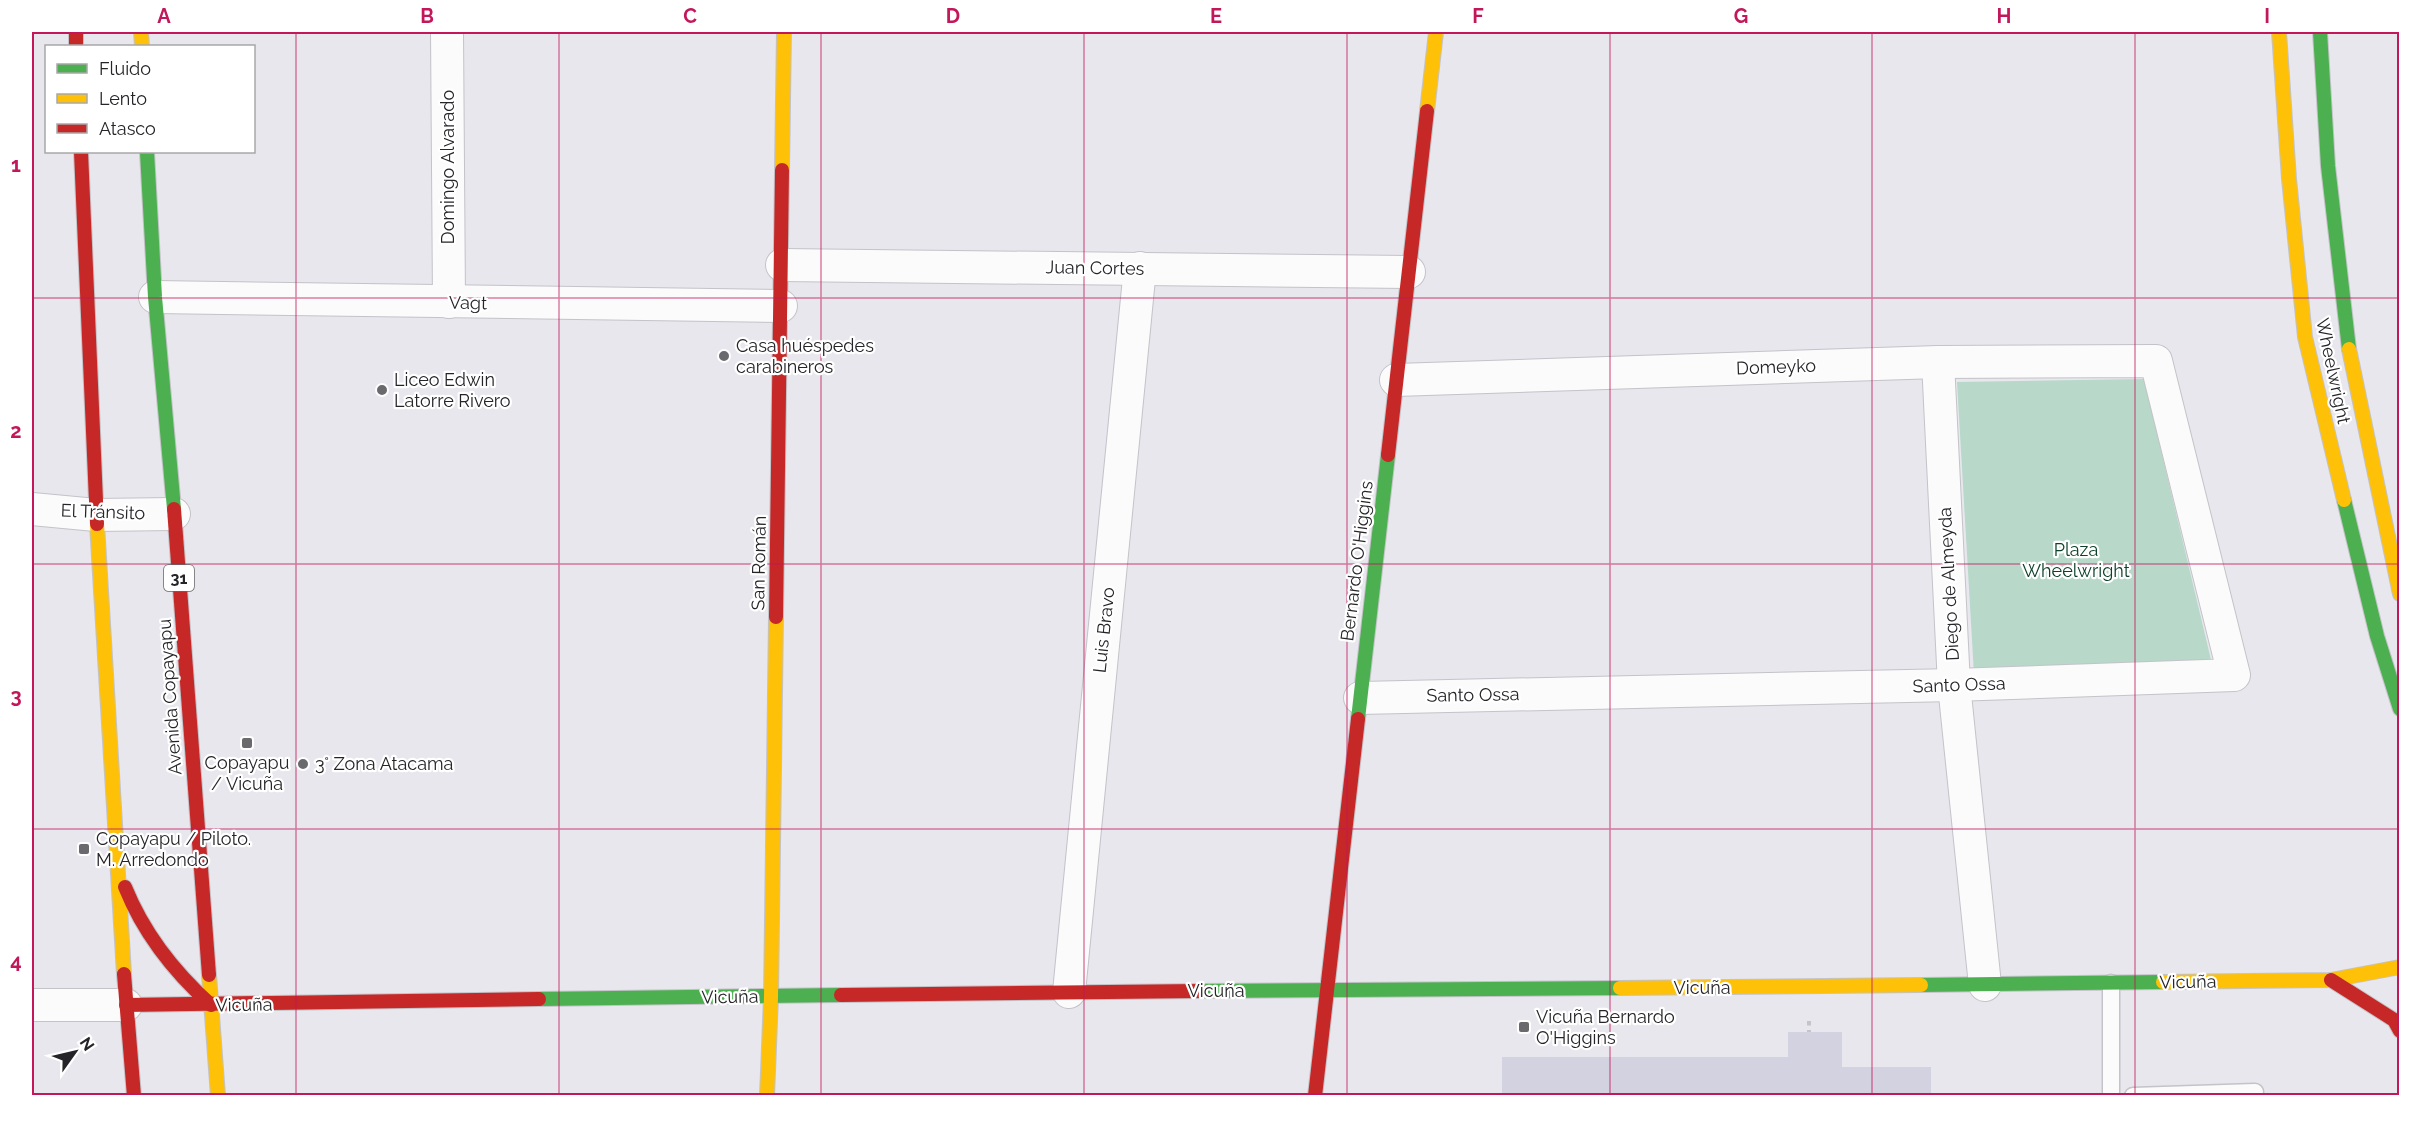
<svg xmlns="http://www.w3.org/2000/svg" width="2431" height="1127" font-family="Raleway,sans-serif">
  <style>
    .green { fill: #b8d8c9 }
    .building { fill: #d3d2e0 }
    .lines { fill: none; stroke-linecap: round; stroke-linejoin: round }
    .lane-casing { stroke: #c3c3c8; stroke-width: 19 }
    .street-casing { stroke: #c3c3c8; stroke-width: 34 }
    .fast-casing { stroke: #c3c3c8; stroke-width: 16 }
    .slow-casing { stroke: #c3c3c8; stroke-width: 16 }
    .jam-casing { stroke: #c3c3c8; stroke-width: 16 }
    .path { stroke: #c5c5c8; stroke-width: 4; stroke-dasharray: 4.5 4.5; stroke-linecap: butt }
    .lane { stroke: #fbfbfc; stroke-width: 16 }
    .street { stroke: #fbfbfc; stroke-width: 32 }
    .fast { stroke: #4caf50; stroke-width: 14 }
    .slow { stroke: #ffc107; stroke-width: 14 }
    .jam { stroke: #c62828; stroke-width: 14 }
    .grid { fill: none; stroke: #c2185b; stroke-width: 1.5; stroke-opacity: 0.55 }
    .poi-dot { fill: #69696e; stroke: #fff; stroke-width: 2 }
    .labels { text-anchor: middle; stroke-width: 4.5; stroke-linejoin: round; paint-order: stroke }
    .shield { fill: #fff; stroke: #666669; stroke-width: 1.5 }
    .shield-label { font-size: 16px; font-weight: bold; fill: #252529 }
    .street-label { font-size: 18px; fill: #252529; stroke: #fff }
    .poi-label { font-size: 18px; fill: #252529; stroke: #fff; text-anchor: start }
    .park-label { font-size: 18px; fill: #0d412a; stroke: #fff }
    .neatline { fill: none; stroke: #c2185b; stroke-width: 2 }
    .grid-label { font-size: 20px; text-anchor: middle; font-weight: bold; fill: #c2185b }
  </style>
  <rect width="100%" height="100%" fill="#e7e7ed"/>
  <!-- green -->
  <polygon class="green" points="2144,379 2212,664 1974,674 1957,382"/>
  <!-- building -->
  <polygon class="building" points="1788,1032 1842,1032 1842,1067 1931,1067 1931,1096 1502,1096 1502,1057 1788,1057"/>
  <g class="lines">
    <!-- lane casing -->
    <g class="lane-casing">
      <g id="lane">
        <polyline points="2111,983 2111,1096"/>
        <polyline points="2133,1096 2255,1092"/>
      </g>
    </g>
    <!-- street casing -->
    <g class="street-casing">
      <g id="street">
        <polyline points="447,32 449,302"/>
        <polyline points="782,265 1409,272"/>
        <polyline points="155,297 781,306"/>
        <polyline points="1938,362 1954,685 1985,985"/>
        <polyline points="32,509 96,515 174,514"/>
        <polyline points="1360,698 1954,685 2234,675 2156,361 1938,362 1396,380"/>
        <polyline points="1069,992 1140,268"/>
        <polyline points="32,1005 126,1005"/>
      </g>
    </g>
    <!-- fast casing -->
    <g class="fast-casing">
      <g id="fast">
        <polyline points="2320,32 2328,166 2349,349"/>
        <polyline points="147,152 155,297 174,509"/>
        <polyline points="2344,500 2377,636 2400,709"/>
        <polyline points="1358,719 1388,455"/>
        <polyline points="1921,985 2163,982"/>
        <polyline points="1200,991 1620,988"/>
        <polyline points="539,999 841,995"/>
      </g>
    </g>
    <!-- slow casing -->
    <g class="slow-casing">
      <g id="slow">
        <polyline points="141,32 142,46"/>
        <polyline points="2279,32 2289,179 2305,337 2344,500"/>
        <polyline points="1427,111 1436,32"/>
        <polyline points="782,170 784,32"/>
        <polyline points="2349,349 2400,594"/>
        <polyline points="97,524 124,974"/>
        <polyline points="209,975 218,1096"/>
        <polyline points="2163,982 2331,980 2400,967"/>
        <polyline points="1620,988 1921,985"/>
        <polyline points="767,1096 771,997 776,617"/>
      </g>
    </g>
    <!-- jam casing -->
    <g class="jam-casing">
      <g id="jam">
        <polyline points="76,32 76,46"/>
        <polyline points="81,152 97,524"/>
        <polyline points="1388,455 1427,111"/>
        <polyline points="174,509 209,975"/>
        <polyline points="776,617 782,170"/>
        <path d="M125 887C144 934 173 971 211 1005"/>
        <polyline points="124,974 134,1096"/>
        <polyline points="2331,980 2394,1020 2400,1031"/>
        <polyline points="841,995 1200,991"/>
        <polyline points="126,1005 539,999"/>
        <polyline points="1315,1096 1358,719"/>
      </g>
    </g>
    <!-- path -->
    <polyline class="path" points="1809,1021 1809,1032"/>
    <!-- lane -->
    <use href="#lane" class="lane"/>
    <!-- street -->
    <use href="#street" class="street"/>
    <!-- fast -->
    <use href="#fast" class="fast"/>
    <!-- slow -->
    <use href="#slow" class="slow"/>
    <!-- jam -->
    <use href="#jam" class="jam"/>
  </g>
  <!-- grid -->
  <path class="grid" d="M296 32V1096M559 32V1096M821 32V1096M1084 32V1096M1347 32V1096M1610 32V1096M1872 32V1096M2135 32V1096M32 298H2400M32 564H2400M32 829H2400"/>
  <!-- markers -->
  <g class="poi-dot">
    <circle cx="724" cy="356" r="6"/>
    <circle cx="382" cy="390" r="6"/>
    <rect x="241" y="737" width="12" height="12" rx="3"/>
    <circle cx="303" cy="764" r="6"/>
    <rect x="78" y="843" width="12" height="12" rx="3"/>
    <rect x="1518" y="1021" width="12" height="12" rx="3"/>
  </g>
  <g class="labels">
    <!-- shield labels -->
    <rect class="shield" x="164" y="565" width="30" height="26" rx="4.5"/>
    <g class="shield-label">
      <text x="179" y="584">31</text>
    </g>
    <!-- street labels -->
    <g class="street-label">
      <text transform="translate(448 167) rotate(-90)" y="6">Domingo Alvarado</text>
      <text transform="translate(1095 268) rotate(1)" y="6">Juan Cortes</text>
      <text transform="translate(468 303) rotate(1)" y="6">Vagt</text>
      <text transform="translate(1776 367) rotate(-2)" y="6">Domeyko</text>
      <text transform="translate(2333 371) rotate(78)" y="6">Wheelwright</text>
      <text transform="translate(103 512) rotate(2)" y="6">El Tránsito</text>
      <text transform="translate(1357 561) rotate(-83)" y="6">Bernardo O'Higgins</text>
      <text transform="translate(759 563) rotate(-89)" y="6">San Román</text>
      <text transform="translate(1949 584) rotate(-93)" y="6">Diego de Almeyda</text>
      <text transform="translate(1104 630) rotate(-84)" y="6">Luis Bravo</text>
      <text transform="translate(1959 685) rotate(-2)" y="6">Santo Ossa</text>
      <text transform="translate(1473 695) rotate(-1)" y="6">Santo Ossa</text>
      <text transform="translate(170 697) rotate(-94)" y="6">Avenida Copayapu</text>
      <text transform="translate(2188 982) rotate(-1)" y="6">Vicuña</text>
      <text x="1702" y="994">Vicuña</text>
      <text x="1216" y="997">Vicuña</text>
      <text transform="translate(730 997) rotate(-1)" y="6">Vicuña</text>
      <text transform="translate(244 1005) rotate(-1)" y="6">Vicuña</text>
    </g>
    <!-- poi labels -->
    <g class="poi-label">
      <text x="736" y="352">Casa huéspedes<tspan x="736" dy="21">carabineros</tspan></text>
      <text x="394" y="386">Liceo Edwin<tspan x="394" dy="21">Latorre Rivero</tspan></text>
      <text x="247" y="769" text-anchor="middle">Copayapu<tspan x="247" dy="21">/ Vicuña</tspan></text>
      <text x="315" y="770">3° Zona Atacama</text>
      <text x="96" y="845">Copayapu / Piloto.<tspan x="96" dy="21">M. Arredondo</tspan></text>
      <text x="1536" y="1023">Vicuña Bernardo<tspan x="1536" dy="21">O'Higgins</tspan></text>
    </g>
    <!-- park labels -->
    <g class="park-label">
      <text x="2076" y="556">Plaza<tspan x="2076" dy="21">Wheelwright</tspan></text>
    </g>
  </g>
  <!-- border -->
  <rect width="2431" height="1127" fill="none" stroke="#ffffff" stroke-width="66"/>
  <!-- legend -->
  <rect x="45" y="45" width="210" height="108" fill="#ffffff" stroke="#a8a8a9" stroke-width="1.5"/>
  <rect x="57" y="64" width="30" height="9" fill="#4caf50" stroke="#a8a8a9" stroke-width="1.5"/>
  <text x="99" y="75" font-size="18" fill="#252529">Fluido</text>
  <rect x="57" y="94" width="30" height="9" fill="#ffc107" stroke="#a8a8a9" stroke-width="1.5"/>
  <text x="99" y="105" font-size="18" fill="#252529">Lento</text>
  <rect x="57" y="124" width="30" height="9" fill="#c62828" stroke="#a8a8a9" stroke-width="1.5"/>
  <text x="99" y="135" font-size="18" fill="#252529">Atasco</text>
  <!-- north arrow -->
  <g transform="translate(75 1052) rotate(56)" stroke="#ffffff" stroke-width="4.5" paint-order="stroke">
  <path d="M0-4.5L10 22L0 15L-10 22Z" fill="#252529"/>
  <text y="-9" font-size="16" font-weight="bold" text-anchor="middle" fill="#252529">N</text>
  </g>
  <rect x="33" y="33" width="2365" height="1061" class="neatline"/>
  <g class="grid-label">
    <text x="164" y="23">A</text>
    <text x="427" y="23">B</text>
    <text x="690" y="23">C</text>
    <text x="953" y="23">D</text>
    <text x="1216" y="23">E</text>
    <text x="1478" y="23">F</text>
    <text x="1741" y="23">G</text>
    <text x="2004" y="23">H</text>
    <text x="2267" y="23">I</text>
    <text x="16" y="172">1</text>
    <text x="16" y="438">2</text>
    <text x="16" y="703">3</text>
    <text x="16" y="968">4</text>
  </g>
</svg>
